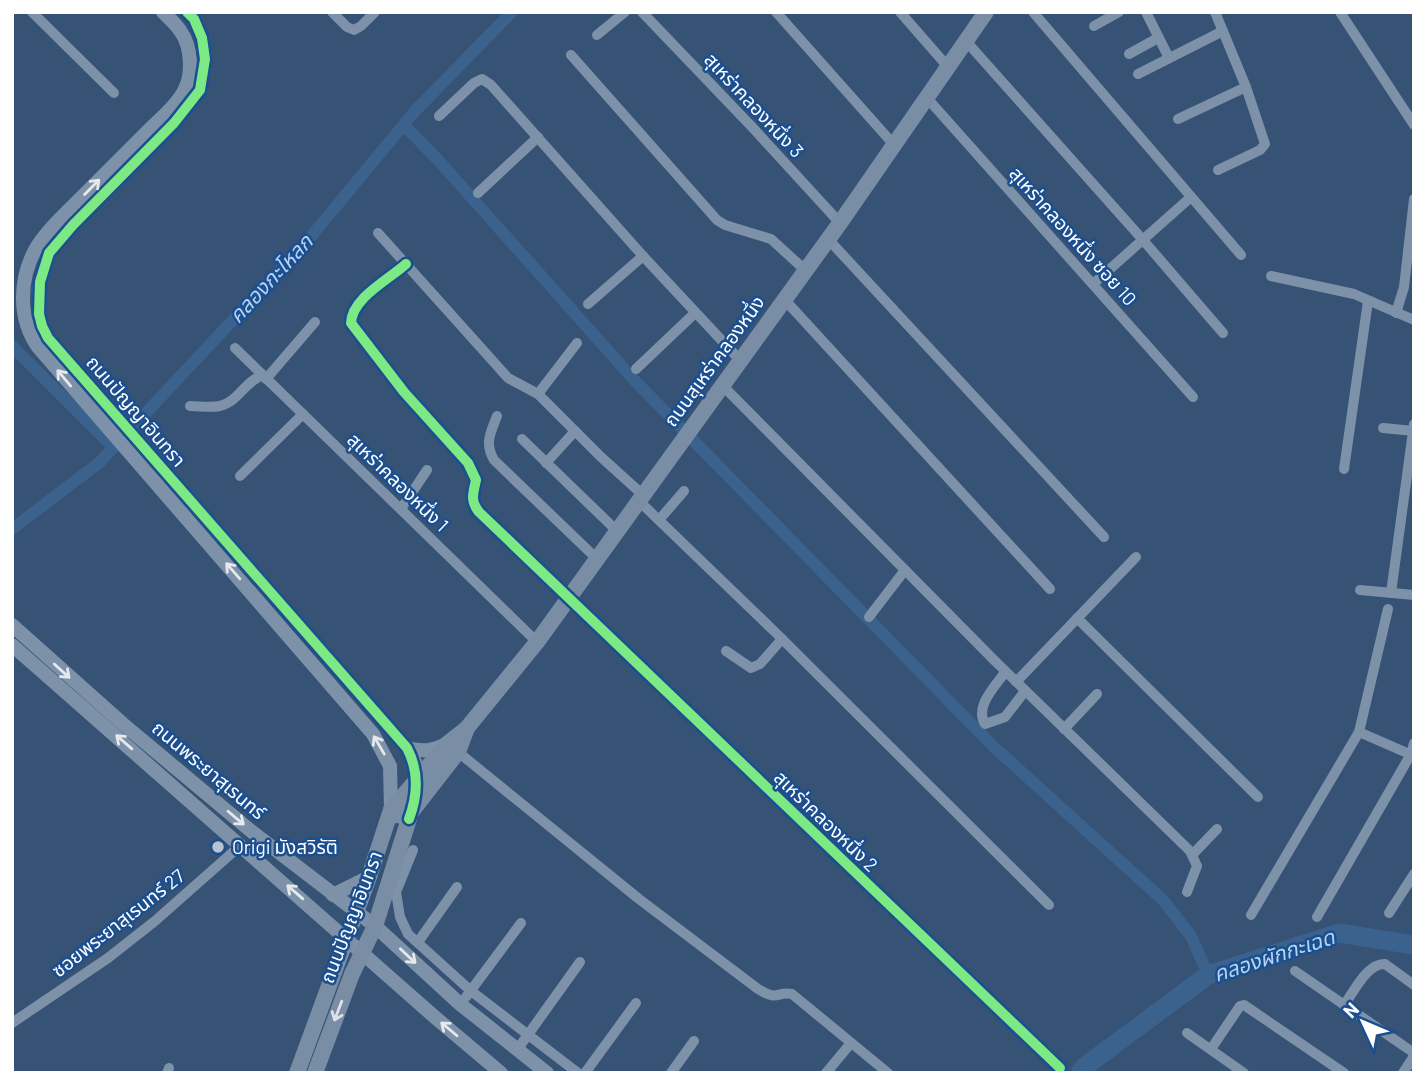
<svg xmlns="http://www.w3.org/2000/svg" width="1426" height="1085" font-family="Barlow,'Noto Sans Thai',sans-serif">
  <style>
    .lines { fill: none; stroke-linecap: round; stroke-linejoin: round }
    .canal { stroke: #3b618d; stroke-width: 12 }
    .river { stroke: #3b618d; stroke-width: 19 }
    .minor { stroke: #7d92a8; stroke-width: 10 }
    .tertiary { stroke: #7d92a8; stroke-width: 14 }
    .secondary { stroke: #798da4; stroke-width: 16 }
    .cycleway-casing { stroke: #1b4f8f; stroke-width: 15 }
    .cycleway { stroke: #7ce984; stroke-width: 10 }
    .oneway { stroke: #e5e9ee }
    .oneway2 { stroke: #dee2e8 }
    .poi-dot { fill: #b9c2ce; stroke: #1b4f8f; stroke-width: 2.5 }
    .labels { text-anchor: middle; stroke-width: 5; stroke-linejoin: round; paint-order: stroke }
    .street-label { font-size: 19px; fill: #fff; stroke: #1b4f8f }
    .poi-label { font-size: 19px; fill: #fff; stroke: #1b4f8f; text-anchor: start }
    .water-label { font-size: 21px; font-style: italic; fill: #b5d3f5; stroke: #1b4f8f }
  </style>
  <rect width="100%" height="100%" fill="#365274"/>
  <g class="lines">
    <!-- canal -->
    <g class="canal">
      <polyline points="404,125 439,161 635,381 994,747 1163,900 1191,936 1208,975"/>
      <polyline points="12,346 114,448"/>
      <polyline points="12,529 100,462 309,239 415,111 512,12"/>
    </g>
    <!-- river -->
    <polyline class="river" points="1080,1073 1084,1067 1208,975 1339,933 1414,945"/>
    <!-- minor -->
    <g class="minor">
      <polyline points="32,12 114,93"/>
      <polyline points="332,12 347,27 354,30 361,26 375,12"/>
      <polyline points="642,12 753,128 840,223"/>
      <polyline points="776,12 895,146"/>
      <polyline points="900,12 948,67"/>
      <polyline points="1033,12 1241,255"/>
      <polyline points="1146,12 1169,58"/>
      <polyline points="1215,12 1246,87 1265,144 1260,150 1218,170"/>
      <polyline points="1340,12 1414,125"/>
      <polyline points="1094,26 1119,12"/>
      <polyline points="597,35 625,12"/>
      <polyline points="965,40 1143,240 1223,333"/>
      <polyline points="1129,54 1158,38"/>
      <polyline points="571,55 717,220 725,225 771,239 805,270"/>
      <polyline points="1138,74 1223,31"/>
      <polyline points="927,98 1193,397"/>
      <polyline points="439,116 474,83 482,79 491,85 643,256 740,360"/>
      <polyline points="1178,119 1246,87"/>
      <polyline points="478,193 538,137"/>
      <polyline points="378,233 508,378 538,394 601,457 643,495"/>
      <polyline points="828,239 1104,537"/>
      <path d="M406 264C388 280 352 298 351 323L404 392 468 463 476 480C473 494 470 501 479 512L1060 1068"/>
      <polyline points="1271,276 1354,294 1414,320"/>
      <polyline points="1093,284 1191,197"/>
      <polyline points="784,299 1050,589"/>
      <polyline points="588,304 643,256"/>
      <polyline points="1396,313 1404,287 1414,199"/>
      <polyline points="235,348 537,642"/>
      <polyline points="636,369 695,313"/>
      <polyline points="266,379 315,322"/>
      <polyline points="722,385 994,660 1190,851 1197,866 1187,892"/>
      <polyline points="538,394 577,343"/>
      <path d="M190 406C199 406 210 408 220 406 238 402 245 381 263 375"/>
      <path d="M497 416C491 432 484 443 494 460L597 559"/>
      <polyline points="1383,428 1414,431"/>
      <polyline points="522,439 617,531"/>
      <polyline points="546,463 575,431"/>
      <polyline points="1344,469 1368,301"/>
      <polyline points="240,476 303,414"/>
      <polyline points="639,501 774,631 1049,905"/>
      <polyline points="401,509 427,470"/>
      <polyline points="659,520 684,491"/>
      <polyline points="1360,590 1414,595"/>
      <polyline points="1391,593 1414,424"/>
      <polyline points="869,617 905,570"/>
      <polyline points="1077,618 1258,797"/>
      <polyline points="726,651 751,668 760,664 782,639"/>
      <path d="M1005 672C996 686 974 706 985 724L1005 717 1025 691"/>
      <polyline points="1016,682 1136,557"/>
      <polyline points="1064,729 1097,694"/>
      <polyline points="1359,732 1414,756"/>
      <path d="M458 752 639 899 758 989C779 1002 776 991 792 994L888 1073"/>
      <polyline points="413,850 396,892 400,917 408,934 471,991 578,1073"/>
      <polyline points="1193,854 1217,829"/>
      <polyline points="1389,913 1414,874"/>
      <polyline points="1251,915 1359,732 1388,609"/>
      <polyline points="1317,917 1411,754 1414,743"/>
      <polyline points="418,942 457,887"/>
      <polyline points="1295,971 1414,1053"/>
      <polyline points="466,997 521,923"/>
      <path d="M1344 1005C1354 992 1367 963 1385 964L1414 985"/>
      <polyline points="12,1023 108,958 155,921 241,845"/>
      <polyline points="1187,1033 1244,1073"/>
      <polyline points="1211,1049 1240,1006 1244,1005 1344,1073"/>
      <polyline points="517,1050 580,962"/>
      <polyline points="167,1073 169,1068"/>
      <polyline points="585,1073 636,1003"/>
      <polyline points="671,1073 694,1041"/>
      <polyline points="826,1073 851,1043"/>
      <polyline points="1403,1073 1414,1056"/>
    </g>
    <!-- tertiary -->
    <g class="tertiary">
      <path d="M163 12C169 18 177 25 181 32 191 46 193 73 185 89 178 104 162 117 150 129 127 152 104 175 81 198 66 213 46 231 35 250 19 280 18 319 38 347 149 477 262 604 373 734L390 766 391 810"/>
      <polyline points="187,12 194,19 202,38 205,59 200,90 174,123 73,225 49,253 40,282 39,314 42,326 48,338 407,748 415,762 416,786"/>
      <polyline points="12,625 123,724 251,831 375,926 460,1004 547,1073"/>
      <polyline points="12,645 437,1019 501,1073"/>
      <path d="M407 748C423 752 432 751 446 744"/>
      <polyline points="333,895 369,877"/>
    </g>
    <!-- secondary -->
    <g class="secondary">
      <polyline points="391,810 396,815 405,816 412,811 458,752 467,728 537,642 840,223 986,12"/>
      <polyline points="297,1073 369,877 391,810 448,743 466,729"/>
      <polyline points="315,1073 352,974 375,926 409,819"/>
    </g>
    <!-- cycleway casing -->
    <g class="cycleway-casing">
      <g id="cycleway">
        <path d="M187 12 194 19 202 38 205 59 200 90 174 123 73 225 49 253 40 282 39 314 42 326 48 338 407 748C419 771 418 795 409 819"/>
        <path d="M406 264C388 280 352 298 351 323L404 392 468 463 476 480C473 494 470 501 479 512L1060 1068"/>
      </g>
    </g>
    <!-- cycleway -->
    <use href="#cycleway" class="cycleway"/>
  </g>
  <!-- one-way arrows -->
  <defs><path id="oneway-shaft" d="M-6 0H5M1.5-3L5.5 0L1.5 3" fill="none" stroke-width="1.6" stroke-linecap="round" stroke-linejoin="round" transform="scale(1.75)"/></defs>
  <g class="oneway">
    <use href="#oneway-shaft" transform="translate(92 187) rotate(-45)"/>
    <use href="#oneway-shaft" transform="translate(64 378) rotate(-130)"/>
    <use href="#oneway-shaft" transform="translate(233 571) rotate(-131)"/>
    <use href="#oneway-shaft" transform="translate(62 671) rotate(42)"/>
    <use href="#oneway-shaft" transform="translate(124 742) rotate(-139)"/>
    <use href="#oneway-shaft" transform="translate(379 745) rotate(-120)"/>
    <use href="#oneway-shaft" transform="translate(236 818) rotate(40)"/>
    <use href="#oneway-shaft" transform="translate(295 892) rotate(-139)"/>
    <use href="#oneway-shaft" transform="translate(408 956) rotate(43)"/>
    <use href="#oneway-shaft" transform="translate(449 1029) rotate(-140)"/>
  </g>
  <use class="oneway2" href="#oneway-shaft" transform="translate(338 1011) rotate(111)"/>
  <!-- markers -->
  <circle class="poi-dot" cx="218" cy="847" r="7"/>
  <g class="labels">
    <!-- street labels -->
    <g class="street-label">
      <text transform="translate(754 105) rotate(47)" y="7">สุเหร่าคลองหนึ่ง 3</text>
      <text transform="translate(1073 236) rotate(48)" y="7">สุเหร่าคลองหนึ่ง ซอย 10</text>
      <text transform="translate(714 361) rotate(-54)" y="7">ถนนสุเหร่าคลองหนึ่ง</text>
      <text transform="translate(136 411) rotate(49)" y="7">ถนนปัญญาอินทรา</text>
      <text transform="translate(398 482) rotate(44)" y="7">สุเหร่าคลองหนึ่ง 1</text>
      <text transform="translate(209 770) rotate(40)" y="7">ถนนพระยาสุเรนทร์</text>
      <text transform="translate(826 821) rotate(44)" y="7">สุเหร่าคลองหนึ่ง 2</text>
      <text transform="translate(351 917) rotate(-69)" y="7">ถนนปัญญาอินทรา</text>
      <text transform="translate(118 923) rotate(-38)" y="7">ซอยพระยาสุเรนทร์ 27</text>
    </g>
    <!-- poi labels -->
    <g class="poi-label">
      <text x="232" y="854">Origi มังสวิรัติ</text>
    </g>
    <!-- water labels -->
    <g class="water-label">
      <text transform="translate(271 279) rotate(-47)" y="7">คลองกะโหลก</text>
      <text transform="translate(1274 956) rotate(-18)" y="7">คลองผักกะเฉด</text>
    </g>
  </g>
  <!-- border -->
  <rect width="1426" height="1085" fill="none" stroke="#ffffff" stroke-width="28"/>
  <!-- north arrow -->
  <g transform="translate(1363 1022) rotate(314)" stroke="#1b4f8f" stroke-width="5" paint-order="stroke">
  <path d="M0-5L12 26L0 18L-12 26Z" fill="#ffffff"/>
  <text y="-10" font-size="19" font-weight="bold" text-anchor="middle" fill="#ffffff">N</text>
  </g>
</svg>
